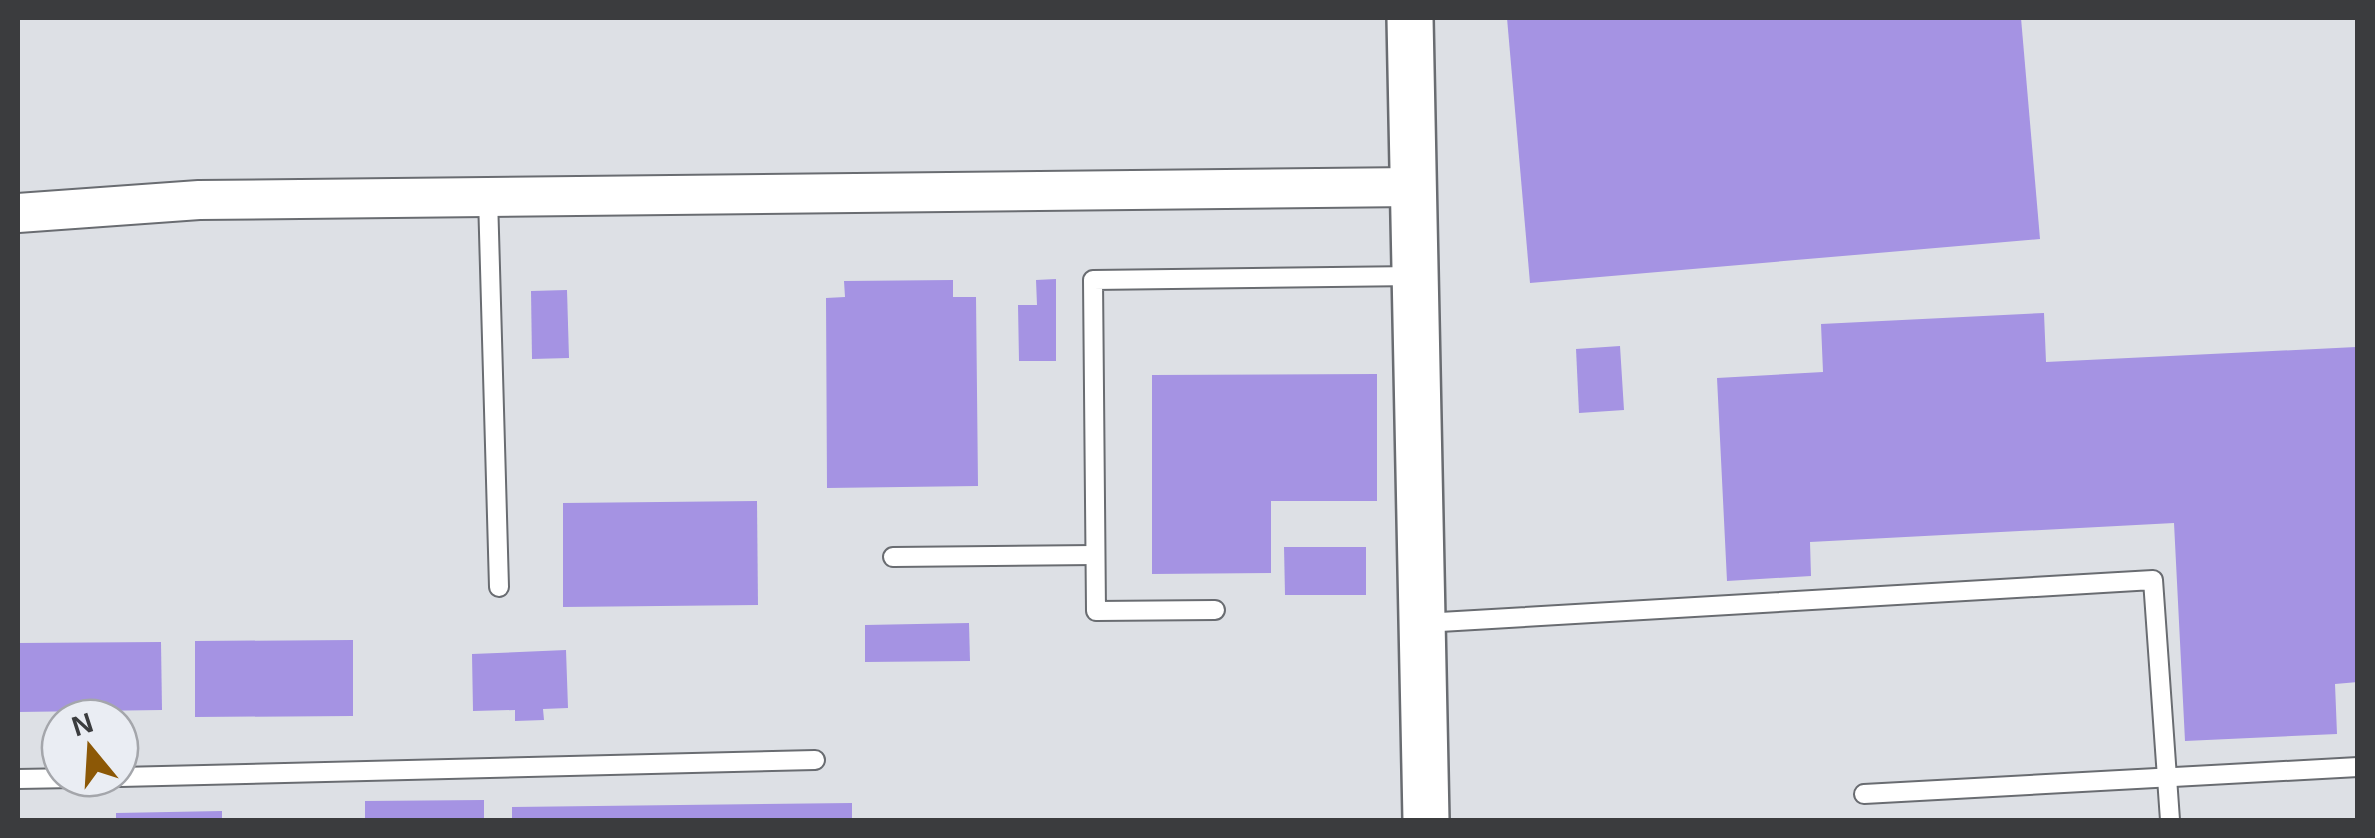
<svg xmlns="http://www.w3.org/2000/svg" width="2375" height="838" font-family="Arial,sans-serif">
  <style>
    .building { fill: #a593e3 }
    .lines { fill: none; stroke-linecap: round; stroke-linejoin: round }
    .service-casing { stroke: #696c71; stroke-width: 22 }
    .minor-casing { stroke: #696c71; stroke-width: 42 }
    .tertiary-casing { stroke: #696c71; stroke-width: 50 }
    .service { stroke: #fff; stroke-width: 18 }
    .minor { stroke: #fff; stroke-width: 38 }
    .tertiary { stroke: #fff; stroke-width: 45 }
  </style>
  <rect width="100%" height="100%" fill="#dde0e5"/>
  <!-- building -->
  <g class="building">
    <polygon points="1507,18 2021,18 2040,239 1530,283"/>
    <polygon points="1056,279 1056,361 1019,361 1018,305 1037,305 1036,280"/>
    <polygon points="953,280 953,297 976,297 978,486 827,488 826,298 845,297 844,281"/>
    <polygon points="567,290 569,358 532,359 531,291"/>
    <polygon points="2044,313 2046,362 2356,347 2358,682 2335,684 2337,734 2185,741 2174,523 1810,542 1811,576 1727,581 1717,378 1823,372 1821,324"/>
    <polygon points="1620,346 1624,410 1579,413 1576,349"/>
    <polygon points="1377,374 1377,501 1271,501 1271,573 1152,574 1152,375"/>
    <polygon points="757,501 758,605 563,607 563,503"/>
    <polygon points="1284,547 1366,547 1366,595 1285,595"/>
    <polygon points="969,623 970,661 865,662 865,625"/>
    <polygon points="353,640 353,716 195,717 195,641"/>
    <polygon points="161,642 162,710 18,712 18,643"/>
    <polygon points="566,650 568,708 543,709 544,720 515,721 515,710 473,711 472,654"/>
    <polygon points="484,800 484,820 365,820 365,801"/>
    <polygon points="852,803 852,820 512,820 512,807"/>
    <polygon points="222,811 222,820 116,820 116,813"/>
  </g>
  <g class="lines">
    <!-- service casing -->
    <g class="service-casing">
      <g id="service">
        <polyline points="488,197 499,587"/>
        <polyline points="893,557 1095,555"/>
        <polyline points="1215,610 1096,611 1093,280 1415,276"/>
        <polyline points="1423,623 2153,580 2170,820"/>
        <polyline points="120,777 815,760"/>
        <polyline points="18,779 74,778"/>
        <polyline points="1864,794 2358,767"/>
      </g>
    </g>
    <!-- minor casing -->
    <g class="minor-casing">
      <polyline id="minor" points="18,213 199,200 1413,187"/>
    </g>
    <!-- tertiary casing -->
    <g class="tertiary-casing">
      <polyline id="tertiary" points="1410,18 1426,820"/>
    </g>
    <!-- service -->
    <use href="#service" class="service"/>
    <!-- minor -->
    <use href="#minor" class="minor"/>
    <!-- tertiary -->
    <use href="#tertiary" class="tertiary"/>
  </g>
  <!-- border -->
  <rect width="2375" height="838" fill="none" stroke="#3b3c3e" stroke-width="40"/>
  <!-- north arrow -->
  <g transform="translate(90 748) rotate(342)"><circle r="48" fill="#eaedf3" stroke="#a4a6ab" stroke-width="2.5"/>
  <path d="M0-8L18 38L0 25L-18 38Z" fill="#8c5806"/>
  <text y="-15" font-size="28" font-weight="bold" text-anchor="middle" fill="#3b3c3e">N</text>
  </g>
</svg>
